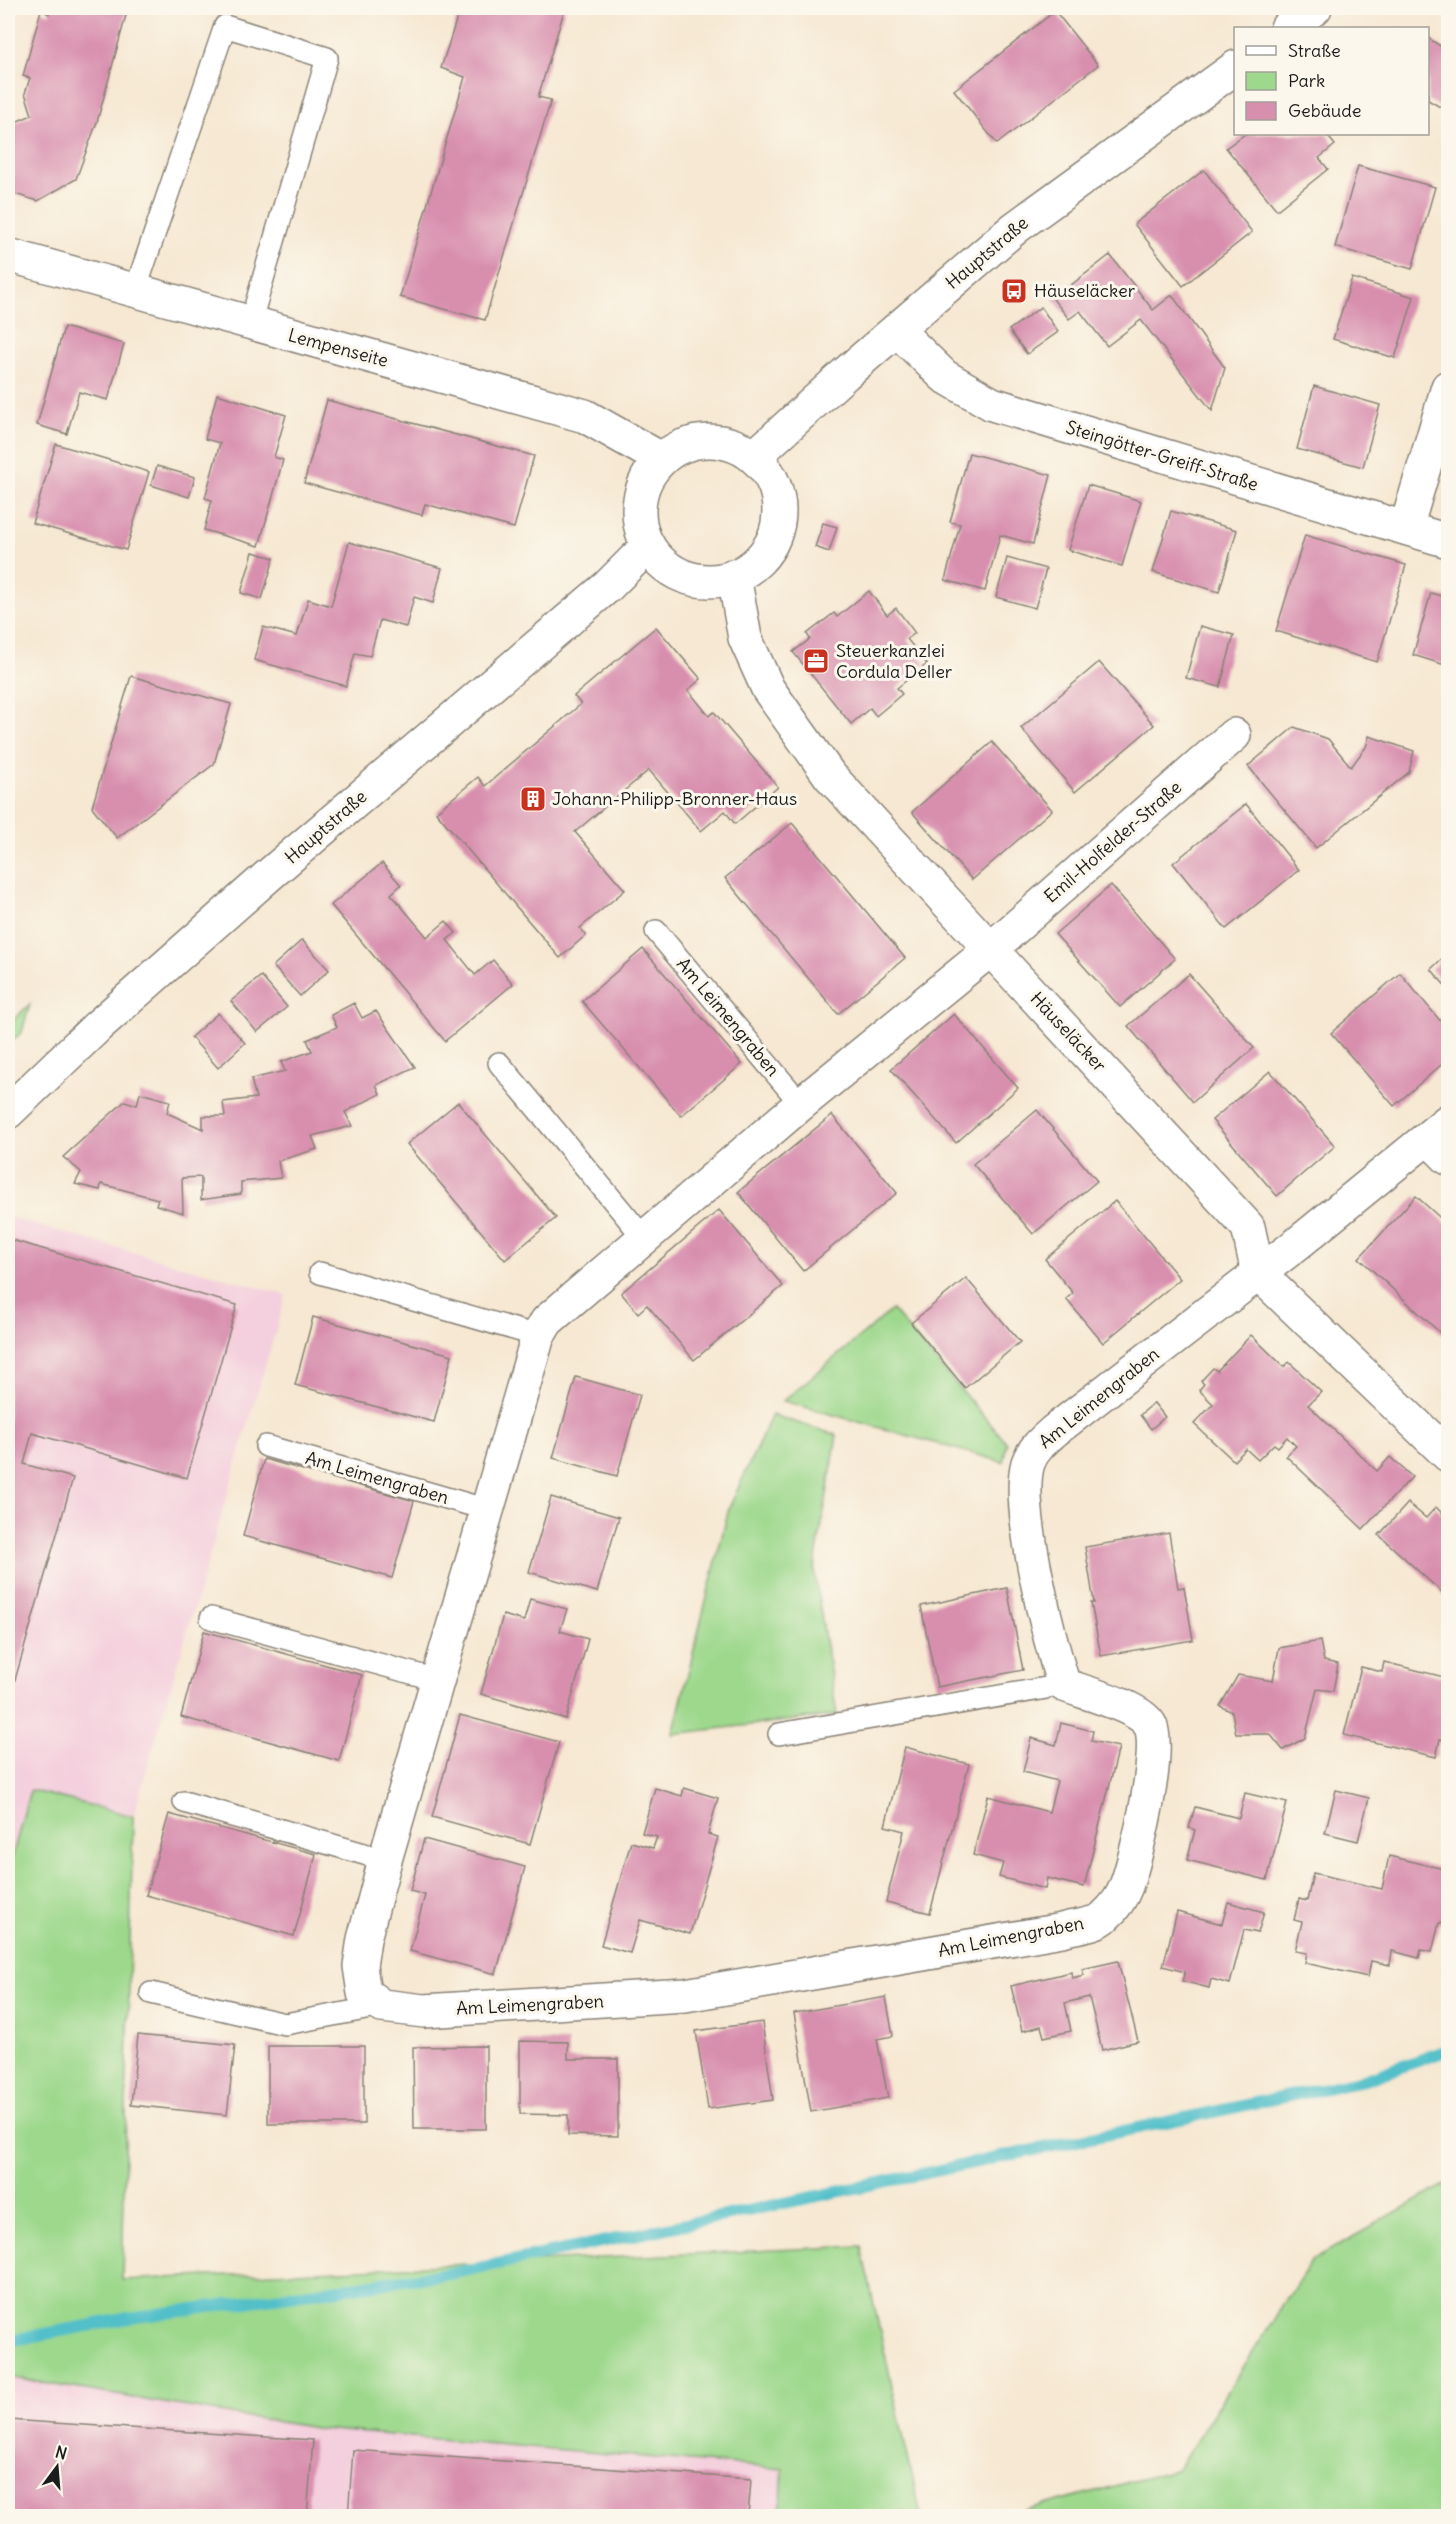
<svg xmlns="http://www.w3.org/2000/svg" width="1456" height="2524" font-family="Delius,sans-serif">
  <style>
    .built { fill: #f4cfdd }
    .green { fill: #9dd88c; stroke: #5c7a54; stroke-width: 1.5 }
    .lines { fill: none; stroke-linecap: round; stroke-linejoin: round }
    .stream { stroke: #52c0c9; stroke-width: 12 }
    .building { fill: #d88fae }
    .lane-casing { stroke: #898277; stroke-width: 24 }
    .street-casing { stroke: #898277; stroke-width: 36 }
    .secondary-casing { stroke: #898277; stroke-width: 36 }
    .lane { stroke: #fff; stroke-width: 21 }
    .street { stroke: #fff; stroke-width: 33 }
    .secondary { stroke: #fff; stroke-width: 33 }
    .labels { text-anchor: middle; stroke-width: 6; stroke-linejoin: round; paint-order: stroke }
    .street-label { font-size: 18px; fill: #1c1c1c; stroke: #fbf7ec }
    .poi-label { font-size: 18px; fill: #1c1c1c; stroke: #fbf7ec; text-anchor: start }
  </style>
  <rect width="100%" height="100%" fill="#fbf7ec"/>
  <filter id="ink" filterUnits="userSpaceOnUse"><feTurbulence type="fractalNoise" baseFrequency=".0167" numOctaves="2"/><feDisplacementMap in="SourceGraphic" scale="12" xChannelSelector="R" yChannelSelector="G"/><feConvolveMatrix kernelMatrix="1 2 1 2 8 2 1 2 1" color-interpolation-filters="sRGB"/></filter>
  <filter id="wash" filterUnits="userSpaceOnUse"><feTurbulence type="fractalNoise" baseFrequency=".008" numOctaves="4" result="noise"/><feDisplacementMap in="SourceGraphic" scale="24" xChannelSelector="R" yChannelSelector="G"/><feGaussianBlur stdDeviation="1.35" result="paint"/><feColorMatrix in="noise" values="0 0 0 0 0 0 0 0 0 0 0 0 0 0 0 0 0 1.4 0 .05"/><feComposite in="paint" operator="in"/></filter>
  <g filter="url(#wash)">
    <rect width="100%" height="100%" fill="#f6e8d2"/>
    <!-- built -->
    <g class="built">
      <polygon points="8,1217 286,1295 133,1816 30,1790 8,1873"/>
      <polygon points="8,2377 321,2429 784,2470 780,2516 8,2516"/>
    </g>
    <!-- green -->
    <g class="green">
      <polygon points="30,1004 22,1032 8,1045 8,1025"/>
      <polygon points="892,1310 1007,1443 1003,1462 783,1401"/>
      <polygon points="772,1415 837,1435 814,1570 837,1715 673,1734 729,1508"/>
      <polygon points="30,1790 133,1816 122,2280 861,2246 921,2516 780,2516 783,2469 321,2429 8,2377 8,1873"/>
      <polygon points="1448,2183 1448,2516 1002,2516 1178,2469 1312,2260"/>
    </g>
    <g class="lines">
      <!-- stream -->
      <polyline class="stream" points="8,2341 129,2318 455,2273 1364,2080 1448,2050"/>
    </g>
    <g id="blocks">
      <!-- building -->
      <g class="building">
        <polygon points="50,8 128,8 97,122 76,179 38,201 8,192 8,125 32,115 25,93 30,78 23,76 41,10 49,14"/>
        <polygon points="460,8 565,8 538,97 551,100 485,320 400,297 465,77 441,68"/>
        <polygon points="1055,11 1098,65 997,144 954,90"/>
        <polygon points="1428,38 1448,51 1448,93 1440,107 1428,100"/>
        <polygon points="1245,134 1326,134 1335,145 1319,158 1328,169 1277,210 1226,148"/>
        <polygon points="1358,166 1435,187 1412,269 1335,247"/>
        <polygon points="1204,170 1252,232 1183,286 1134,224"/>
        <polygon points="1110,255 1153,310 1172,295 1225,368 1212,411 1141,320 1107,346 1080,311 1069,319 1053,299"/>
        <polygon points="1352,278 1414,297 1395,358 1333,339"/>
        <polygon points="1041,307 1058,332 1027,354 1009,330"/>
        <polygon points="64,327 124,344 108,400 79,392 67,434 37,425"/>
        <polygon points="1314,386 1380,405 1363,467 1297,449"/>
        <polygon points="217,394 286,415 274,457 283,460 259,546 204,530 212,500 205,498 220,443 205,439"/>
        <polygon points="327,400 534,456 514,528 425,504 422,515 304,483"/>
        <polygon points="56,444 149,472 126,550 32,523"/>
        <polygon points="969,453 1051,475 1033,544 1000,535 985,591 945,580 960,524 950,522"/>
        <polygon points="157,466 195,477 189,497 151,485"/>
        <polygon points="1088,485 1141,501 1122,566 1068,550"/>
        <polygon points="1171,511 1237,530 1219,592 1153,572"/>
        <polygon points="823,523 837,527 829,552 815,547"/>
        <polygon points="1305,535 1406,565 1377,662 1276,631"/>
        <polygon points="349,542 442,568 433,603 414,597 406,627 380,620 370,656 355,653 346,686 254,660 263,627 297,636 308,599 331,606"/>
        <polygon points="253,552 274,558 262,599 241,593"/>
        <polygon points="1007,558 1046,569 1035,608 996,597"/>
        <polygon points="869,591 887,615 896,608 915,633 907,639 927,664 897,688 902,694 876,716 870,708 851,724 793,652 810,639 807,634 834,613 837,617"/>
        <polygon points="1431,593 1448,598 1448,666 1413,655"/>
        <polygon points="1200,626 1234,635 1220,687 1186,678"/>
        <polygon points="656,627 701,679 688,690 709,716 714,712 778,787 735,824 725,811 701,831 649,770 575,832 625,890 580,928 586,935 560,958 436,812 478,777 485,786 581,704 574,696"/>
        <polygon points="1099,662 1154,725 1075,792 1021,728"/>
        <polygon points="131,676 231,704 214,764 117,838 92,807"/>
        <polygon points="1294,727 1328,739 1351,767 1366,747 1369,736 1414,751 1409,772 1316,848 1248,766"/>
        <polygon points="992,742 1052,810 972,880 912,812"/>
        <polygon points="1246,804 1299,870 1226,929 1173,863"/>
        <polygon points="792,823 905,958 838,1014 725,878"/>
        <polygon points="382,863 401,885 391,894 427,937 446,921 456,933 447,940 475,975 493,960 513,984 445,1041 331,905"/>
        <polygon points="1111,885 1175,959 1120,1007 1055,934"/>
        <polygon points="302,940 329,970 300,996 273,966"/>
        <polygon points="643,949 742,1064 681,1116 582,1001"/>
        <polygon points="1448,953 1448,989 1431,969"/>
        <polygon points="1400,973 1448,1030 1448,1059 1394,1106 1331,1033"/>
        <polygon points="1189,974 1254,1048 1193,1102 1128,1026"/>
        <polygon points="261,976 287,1007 257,1032 231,1001"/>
        <polygon points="354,1003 362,1018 376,1011 415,1067 376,1085 380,1094 345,1112 352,1126 312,1136 317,1149 278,1161 281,1178 241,1182 241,1194 201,1200 201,1177 182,1178 183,1213 156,1205 158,1199 101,1184 100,1190 75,1184 81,1172 63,1157 125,1101 137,1105 140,1093 170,1101 167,1113 203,1129 203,1116 225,1116 223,1102 256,1098 251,1079 285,1071 281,1062 312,1051 307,1040 337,1027 331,1015"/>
        <polygon points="218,1013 245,1043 218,1068 191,1037"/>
        <polygon points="954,1014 1018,1088 956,1143 891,1069"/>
        <polygon points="1270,1071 1335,1146 1277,1196 1212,1120"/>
        <polygon points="458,1102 556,1218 505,1260 407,1144"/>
        <polygon points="1037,1110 1097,1181 1033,1234 973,1164"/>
        <polygon points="832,1115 897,1193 803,1271 738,1192"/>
        <polygon points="1416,1196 1448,1225 1448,1340 1359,1258"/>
        <polygon points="1115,1201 1180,1279 1103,1343 1066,1299 1073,1293 1045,1259"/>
        <polygon points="719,1210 783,1286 694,1360 647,1305 638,1313 621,1293"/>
        <polygon points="8,1239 237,1305 187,1478 32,1433 24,1464 73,1478 8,1704"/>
        <polygon points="966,1278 1020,1342 965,1388 911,1323"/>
        <polygon points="313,1317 452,1355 434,1422 295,1385"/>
        <polygon points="1251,1335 1284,1367 1289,1362 1321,1392 1308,1405 1377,1471 1390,1457 1412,1477 1363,1529 1286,1456 1296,1446 1287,1437 1278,1447 1274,1444 1258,1460 1246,1449 1234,1461 1194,1424 1213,1404 1199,1390 1204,1384 1201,1381 1213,1368 1217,1371"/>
        <polygon points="576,1377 640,1395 617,1476 553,1458"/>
        <polygon points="1154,1403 1165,1417 1151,1429 1140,1415"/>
        <polygon points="264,1459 414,1501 392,1578 243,1536"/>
        <polygon points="551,1497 619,1517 597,1592 529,1572"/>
        <polygon points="1408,1503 1426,1518 1436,1507 1448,1519 1448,1598 1379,1535"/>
        <polygon points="1169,1533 1178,1588 1184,1587 1193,1640 1101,1656 1091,1603 1094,1603 1085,1547"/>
        <polygon points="1007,1588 1023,1670 937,1687 921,1606"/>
        <polygon points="530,1599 567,1609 560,1631 588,1639 566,1719 481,1694 503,1615 524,1621"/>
        <polygon points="204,1631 362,1675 339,1761 181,1717"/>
        <polygon points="1320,1641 1324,1661 1338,1664 1333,1691 1317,1689 1305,1738 1283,1750 1270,1734 1236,1734 1232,1712 1220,1706 1238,1675 1273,1681 1279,1648"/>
        <polygon points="1384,1662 1448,1678 1448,1741 1440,1739 1436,1757 1344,1735 1361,1667 1382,1672"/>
        <polygon points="460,1715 559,1742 530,1844 432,1817"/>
        <polygon points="1061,1723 1093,1731 1091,1741 1119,1747 1084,1887 1047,1878 1045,1889 999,1877 1003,1863 973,1855 988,1796 1049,1812 1057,1781 1023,1772 1031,1738 1056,1745"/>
        <polygon points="905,1747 969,1764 930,1913 886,1902 904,1831 885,1826"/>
        <polygon points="655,1788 682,1796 684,1788 718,1798 708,1834 718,1837 690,1934 640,1920 630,1953 601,1945 631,1842 653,1848 657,1837 642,1833"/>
        <polygon points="1336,1790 1369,1798 1358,1841 1325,1833"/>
        <polygon points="1245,1793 1287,1803 1267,1880 1187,1860 1195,1830 1189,1828 1195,1807 1239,1818"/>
        <polygon points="169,1814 316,1854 294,1936 146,1895"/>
        <polygon points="424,1839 525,1867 496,1974 410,1951 425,1895 410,1891"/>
        <polygon points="1389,1856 1448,1870 1444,1900 1448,1901 1448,1920 1447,1924 1439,1923 1432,1952 1421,1950 1419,1958 1392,1951 1390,1965 1371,1961 1368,1977 1305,1963 1307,1953 1295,1951 1302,1922 1294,1920 1299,1899 1307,1901 1313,1873 1382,1889"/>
        <polygon points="1228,1902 1264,1912 1258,1933 1244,1930 1230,1984 1211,1979 1209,1988 1182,1981 1185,1972 1163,1966 1177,1912 1222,1924"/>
        <polygon points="1118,1961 1138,2041 1102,2050 1089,1997 1065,2003 1071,2031 1044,2037 1041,2026 1022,2031 1011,1986 1071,1972 1072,1978 1084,1975 1082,1969"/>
        <polygon points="886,1997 893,2036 877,2039 888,2098 811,2112 794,2013"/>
        <polygon points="762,2022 773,2100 708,2109 696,2031"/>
        <polygon points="138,2035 235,2045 227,2115 131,2105"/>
        <polygon points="520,2041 568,2042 568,2059 618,2059 618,2136 568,2135 568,2115 520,2114"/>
        <rect x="268" y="2046" width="96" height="78"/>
        <polygon points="486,2046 486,2129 414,2129 413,2047"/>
        <polygon points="8,2420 313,2440 307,2516 8,2516"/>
        <polygon points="353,2450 751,2479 748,2516 348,2516"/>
      </g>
    </g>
  </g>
  <g filter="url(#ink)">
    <use href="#blocks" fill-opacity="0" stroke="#898277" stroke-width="1.5"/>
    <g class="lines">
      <!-- lane casing -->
      <g class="lane-casing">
        <g id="lane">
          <polyline points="135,291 225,26 327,58 250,324"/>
          <polyline points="656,931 801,1104"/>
          <polyline points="499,1063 644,1238"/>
          <polyline points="320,1273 538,1336"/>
          <polyline points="266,1446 488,1510"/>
          <polyline points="211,1618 437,1680"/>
          <polyline points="779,1734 1064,1685"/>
          <polyline points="184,1802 385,1860"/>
          <polyline points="151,1993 285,2024 382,2006"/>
        </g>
      </g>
      <!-- street casing -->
      <g class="street-casing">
        <g id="street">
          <polyline points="8,255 585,416 661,459"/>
          <polyline points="897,330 944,376 992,404 1448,541"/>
          <polyline points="1406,528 1448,387"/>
          <polyline points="734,576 745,638 768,689 830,776 1248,1227 1258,1273 1448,1455"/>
          <path d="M1234 735 991 949 801 1104 547 1321 538 1336 385 1860 364 1939 360 1966 364 1993 382 2006 424 2011 685 1995 1062 1930C1074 1926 1097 1925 1105 1916 1114 1908 1122 1897 1126 1886 1136 1860 1163 1747 1150 1725 1139 1706 1085 1693 1064 1685 1049 1641 1015 1505 1028 1463 1033 1449 1043 1441 1054 1431L1297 1244 1448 1121"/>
          <polyline points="1428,1138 1448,1158"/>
        </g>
      </g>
      <!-- secondary casing -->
      <g class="secondary-casing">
        <g id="secondary">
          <polyline points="1287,28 1315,8"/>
          <circle cx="709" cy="511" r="70"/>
          <polyline points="754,457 845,374 1015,228 1236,67"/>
          <polyline points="8,1112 98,1026 269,875 608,586 648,546"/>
        </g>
      </g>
      <!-- lane -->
      <use href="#lane" class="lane"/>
      <!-- street -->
      <use href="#street" class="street"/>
      <!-- secondary -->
      <use href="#secondary" class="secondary"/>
    </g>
  </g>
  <!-- icons -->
  <defs>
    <g id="bus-square" transform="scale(1.35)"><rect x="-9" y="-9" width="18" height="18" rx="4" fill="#c8321e" stroke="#fbf7ec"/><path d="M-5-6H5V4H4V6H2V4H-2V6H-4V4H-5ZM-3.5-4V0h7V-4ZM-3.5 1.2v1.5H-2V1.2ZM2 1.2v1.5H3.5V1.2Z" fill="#fff"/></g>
    <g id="office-square" transform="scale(1.35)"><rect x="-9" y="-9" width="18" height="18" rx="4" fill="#c8321e" stroke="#fbf7ec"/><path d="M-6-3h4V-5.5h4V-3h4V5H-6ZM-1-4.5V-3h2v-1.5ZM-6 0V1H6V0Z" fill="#fff"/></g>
    <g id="building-square" transform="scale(1.35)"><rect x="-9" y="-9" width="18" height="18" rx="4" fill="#c8321e" stroke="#fbf7ec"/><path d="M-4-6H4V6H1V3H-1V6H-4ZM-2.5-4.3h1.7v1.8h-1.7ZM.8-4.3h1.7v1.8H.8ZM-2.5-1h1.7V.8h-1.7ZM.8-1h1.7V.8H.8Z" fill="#fff"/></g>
  </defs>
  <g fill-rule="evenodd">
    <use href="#bus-square" x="1014" y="291"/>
    <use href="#office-square" x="816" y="661"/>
    <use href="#building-square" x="533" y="799"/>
  </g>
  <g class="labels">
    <!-- street labels -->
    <g class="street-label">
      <text transform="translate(987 253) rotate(-40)" y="6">Hauptstraße</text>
      <text transform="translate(338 348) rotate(15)" y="6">Lempenseite</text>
      <text transform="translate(1162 456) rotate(17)" y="6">Steingötter-Greiff-Straße</text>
      <text transform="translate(326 827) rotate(-41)" y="6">Hauptstraße</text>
      <text transform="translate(1113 842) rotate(-41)" y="6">Emil-Holfelder-Straße</text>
      <text transform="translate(728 1017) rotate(50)" y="6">Am Leimengraben</text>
      <text transform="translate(1068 1032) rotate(47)" y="6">Häuseläcker</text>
      <text transform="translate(1099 1398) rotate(-39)" y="6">Am Leimengraben</text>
      <text transform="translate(377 1478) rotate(16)" y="6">Am Leimengraben</text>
      <text transform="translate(1011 1937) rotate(-11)" y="6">Am Leimengraben</text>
      <text transform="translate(530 2005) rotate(-3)" y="6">Am Leimengraben</text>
    </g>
    <!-- poi labels -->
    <g class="poi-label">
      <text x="1034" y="297">Häuseläcker</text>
      <text x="836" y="657">Steuerkanzlei<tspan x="836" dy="21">Cordula Deller</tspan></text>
      <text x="552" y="805">Johann-Philipp-Bronner-Haus</text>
    </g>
  </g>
  <!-- margin -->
  <rect width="1456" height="2524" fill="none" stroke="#fbf7ec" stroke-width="30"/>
  <!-- legend -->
  <rect x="1234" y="27" width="195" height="108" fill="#fbf7ec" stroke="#a29f99" stroke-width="1.5"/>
  <rect x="1246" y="46" width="30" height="9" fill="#ffffff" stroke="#a29f99" stroke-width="1.5"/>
  <text x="1288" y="57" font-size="18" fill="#1c1c1c">Straße</text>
  <rect x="1246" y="72" width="30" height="18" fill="#9dd88c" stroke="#a29f99" stroke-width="1.5"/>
  <text x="1288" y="87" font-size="18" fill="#1c1c1c">Park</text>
  <rect x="1246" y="102" width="30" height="18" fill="#d88fae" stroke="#a29f99" stroke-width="1.5"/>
  <text x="1288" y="117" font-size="18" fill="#1c1c1c">Gebäude</text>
  <!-- north arrow -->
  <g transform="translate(57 2467) rotate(16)" stroke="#fbf7ec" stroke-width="4.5" paint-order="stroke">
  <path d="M0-4.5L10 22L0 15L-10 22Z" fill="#1c1c1c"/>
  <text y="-9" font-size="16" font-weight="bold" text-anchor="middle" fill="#1c1c1c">N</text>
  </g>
</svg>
